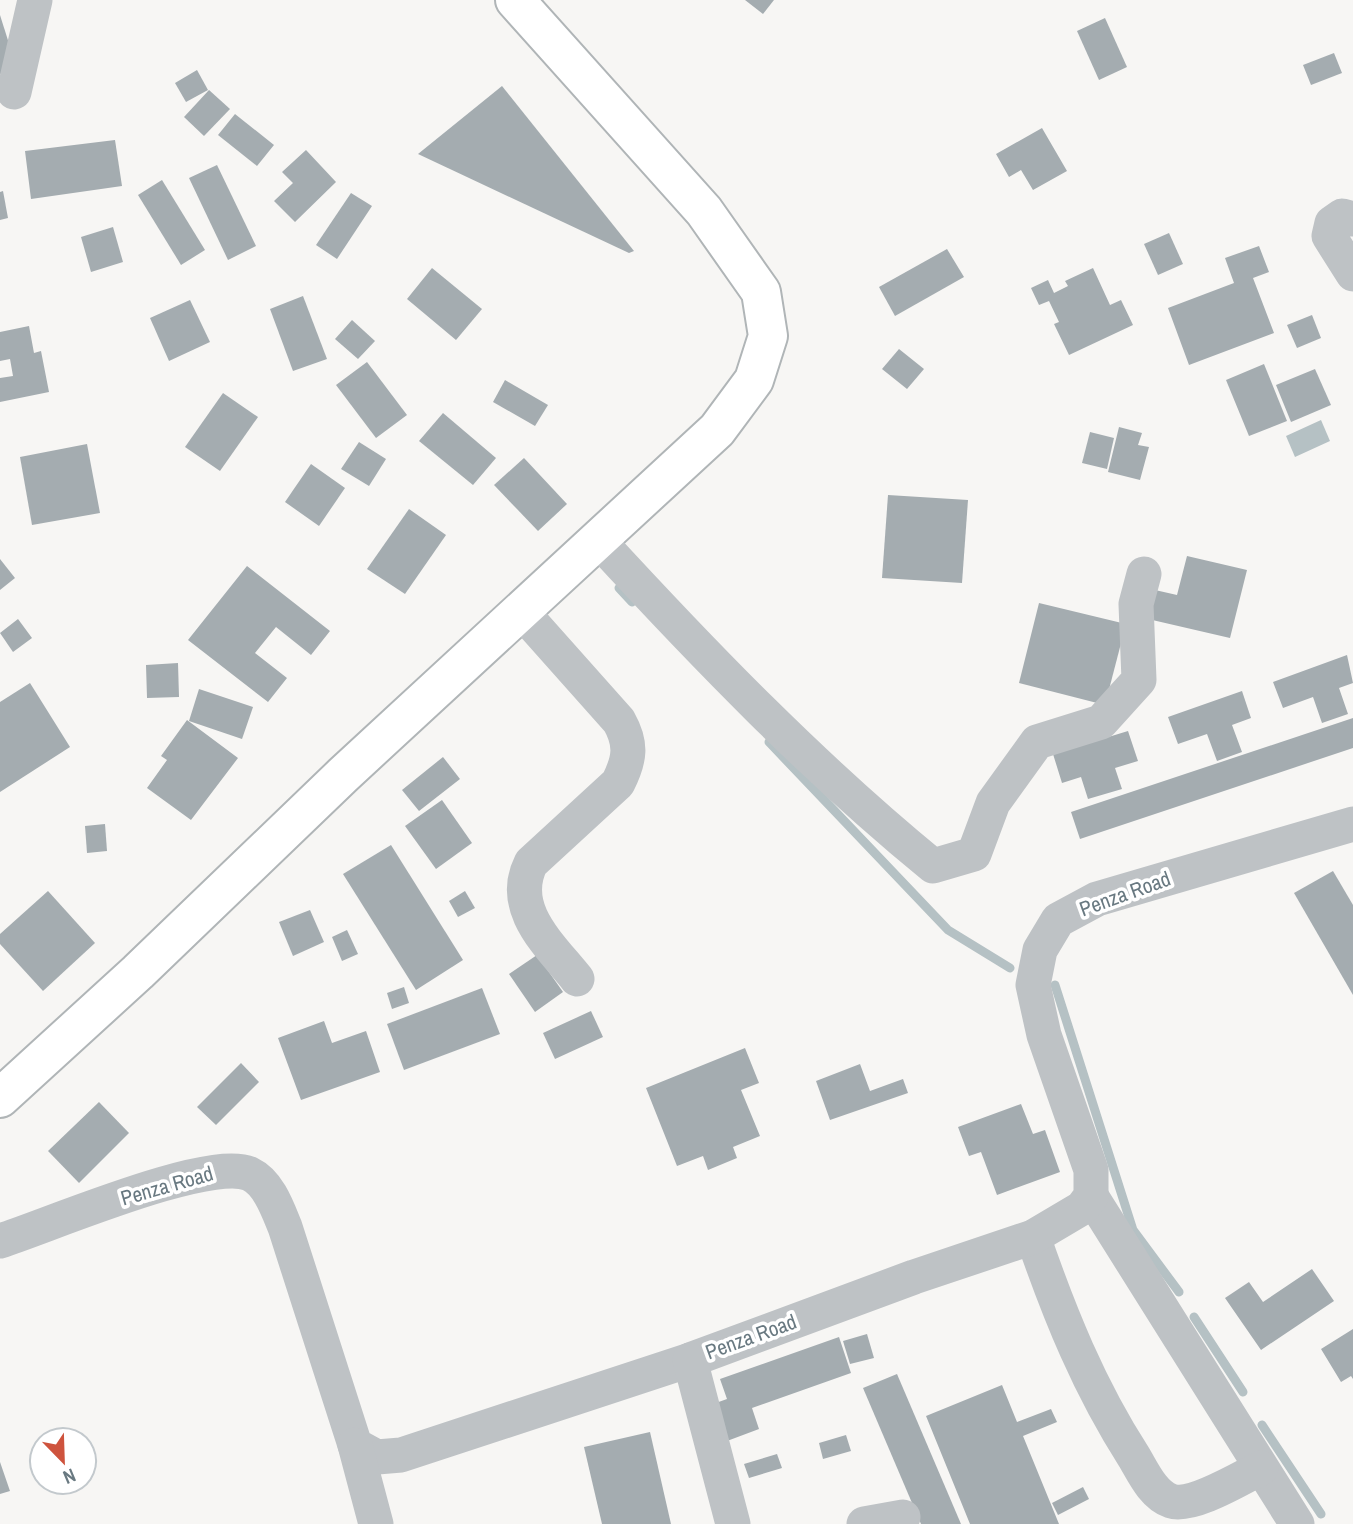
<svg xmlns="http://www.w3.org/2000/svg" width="1353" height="1524" font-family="'Archivo Narrow',sans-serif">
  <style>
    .water { fill: #b5c1c4 }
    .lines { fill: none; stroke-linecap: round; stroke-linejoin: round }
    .stream { stroke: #b5c1c4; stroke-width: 9 }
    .building { fill: #a4acb0 }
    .major-casing { stroke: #b0b5b7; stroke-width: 42 }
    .minor { stroke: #bec2c5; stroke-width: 35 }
    .major { stroke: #fff; stroke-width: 38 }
    .labels { text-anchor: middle; stroke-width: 7; stroke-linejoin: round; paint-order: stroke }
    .street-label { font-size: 21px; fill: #697981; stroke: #fff }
  </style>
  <rect width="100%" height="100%" fill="#f7f6f4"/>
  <!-- water -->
  <polygon class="water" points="1321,420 1330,441 1295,457 1286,436"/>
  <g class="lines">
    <!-- stream -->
    <g class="stream">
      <polyline points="619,588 632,602"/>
      <polyline points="769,742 948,930 1010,968"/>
      <polyline points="1055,985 1133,1230 1179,1292"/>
      <polyline points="1194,1317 1243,1392"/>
      <polyline points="1262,1425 1321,1514"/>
    </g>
  </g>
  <!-- building -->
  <g class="building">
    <polygon points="745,0 774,0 763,14"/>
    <polygon points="0,15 17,69 0,74"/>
    <polygon points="1105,18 1127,67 1099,80 1077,31"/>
    <polygon points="1334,53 1342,73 1311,85 1303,65"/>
    <polygon points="197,70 208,90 186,102 175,83"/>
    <polygon points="502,86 634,251 629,253 418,154"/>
    <polygon points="209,90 230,109 204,136 184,117"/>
    <polygon points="235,114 274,145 257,166 218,135"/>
    <polygon points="1042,128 1067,171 1033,190 1021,170 1009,177 996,154"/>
    <polygon points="115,140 122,186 31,199 25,151"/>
    <polygon points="306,150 336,182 295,222 274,201 293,183 282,172"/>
    <polygon points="217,165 256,246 228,260 189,178"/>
    <polygon points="162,180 205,250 181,265 138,195"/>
    <polygon points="3,191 8,218 0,220 0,192"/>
    <polygon points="351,193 372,206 337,259 316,245"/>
    <polygon points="113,227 123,262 91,272 81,237"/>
    <polygon points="1169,233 1183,264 1158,275 1144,244"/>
    <polygon points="1259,246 1269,272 1253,278 1274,333 1189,365 1168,308 1234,283 1225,258"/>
    <polygon points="947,249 964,277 895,316 879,287"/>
    <polygon points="432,268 482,309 456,340 407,299"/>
    <polygon points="1093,268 1110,305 1121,300 1133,325 1069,355 1054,324 1059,322 1049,301 1039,305 1031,288 1048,280 1054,293 1068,286 1065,281"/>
    <polygon points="303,296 327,359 293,371 270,309"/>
    <polygon points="190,300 210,342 169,361 150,318"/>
    <polygon points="1312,315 1321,338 1297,348 1287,325"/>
    <polygon points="352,320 375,341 358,359 335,339"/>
    <polygon points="29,326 34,353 41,351 49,392 0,402 0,378 13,376 10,359 0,361 0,332"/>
    <polygon points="899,349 924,369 907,389 882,369"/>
    <polygon points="367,362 407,415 376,438 336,385"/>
    <polygon points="1264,364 1287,421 1249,436 1226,380"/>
    <polygon points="1315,369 1331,405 1291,422 1276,385"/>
    <polygon points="505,380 548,405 535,426 493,402"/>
    <polygon points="223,393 258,417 220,471 185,447"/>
    <polygon points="443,413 496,458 473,485 419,441"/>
    <polygon points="1119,427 1142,433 1138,445 1149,447 1140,480 1108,472"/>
    <polygon points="1090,432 1114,438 1107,469 1082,463"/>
    <polygon points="359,442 386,459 369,486 341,469"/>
    <polygon points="87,444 100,513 32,525 20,457"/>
    <polygon points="524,458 567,504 538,531 494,485"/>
    <polygon points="311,464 345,488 319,526 285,502"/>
    <polygon points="888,495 968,500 962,583 882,578"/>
    <polygon points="409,509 446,535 405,594 367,569"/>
    <polygon points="1187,556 1247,570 1230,638 1148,619 1155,590 1177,595"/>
    <polygon points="0,559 15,578 0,590"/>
    <polygon points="247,566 330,631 311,655 276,627 255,653 287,678 268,702 188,640"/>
    <polygon points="1039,603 1126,624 1105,705 1019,683"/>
    <polygon points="18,619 32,638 13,652 0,633"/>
    <polygon points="1347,655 1353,683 1339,688 1348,714 1322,723 1313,697 1283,708 1273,682"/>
    <polygon points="178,663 179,697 147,698 146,665"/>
    <polygon points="30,683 70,747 0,792 0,702"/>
    <polygon points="199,689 253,707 242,739 189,721"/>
    <polygon points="1242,691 1251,718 1232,725 1242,752 1217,761 1207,734 1178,744 1168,717"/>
    <polygon points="1353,718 1353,748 1080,839 1071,812"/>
    <polygon points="187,720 238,758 191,820 147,788 167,760 161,756"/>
    <polygon points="1128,731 1138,761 1115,768 1122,789 1088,799 1081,777 1062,783 1053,754"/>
    <polygon points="443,757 460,779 419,811 402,790"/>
    <polygon points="442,800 472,843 436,869 405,826"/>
    <polygon points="105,824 107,851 87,853 85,826"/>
    <polygon points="391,845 463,960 416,990 343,874"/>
    <polygon points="1333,871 1353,905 1353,995 1294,893"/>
    <polygon points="48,891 95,943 43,991 0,944 0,934"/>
    <polygon points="465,891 475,908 458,917 449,901"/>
    <polygon points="310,910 324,942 293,956 279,922"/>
    <polygon points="347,930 358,954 342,961 332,937"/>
    <polygon points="537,955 563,992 535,1012 509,974"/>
    <polygon points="404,987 409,1003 392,1009 387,993"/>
    <polygon points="482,988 500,1034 404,1070 387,1024"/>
    <polygon points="591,1011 603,1037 555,1059 543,1033"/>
    <polygon points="324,1021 332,1043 366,1031 380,1072 301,1100 278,1038"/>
    <polygon points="745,1048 759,1083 741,1090 760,1136 733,1147 737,1158 708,1170 703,1156 677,1166 646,1088"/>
    <polygon points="241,1063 259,1082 216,1125 197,1107"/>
    <polygon points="860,1064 870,1091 903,1079 908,1093 830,1120 816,1081"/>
    <polygon points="99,1102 129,1133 79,1183 48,1151"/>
    <polygon points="1021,1104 1033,1134 1045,1130 1060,1172 997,1195 981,1152 969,1156 958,1127"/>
    <polygon points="1312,1269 1334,1301 1261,1350 1225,1298 1249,1282 1263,1302"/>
    <polygon points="1353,1329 1353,1379 1351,1376 1341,1382 1321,1349"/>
    <polygon points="867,1334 874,1358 850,1364 843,1341"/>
    <polygon points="839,1337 851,1373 752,1408 759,1429 727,1441 713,1404 727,1399 720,1379"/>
    <polygon points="897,1374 961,1524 921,1524 863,1388"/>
    <polygon points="1002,1385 1017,1422 1051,1409 1057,1422 1023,1436 1059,1524 970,1524 926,1416"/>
    <polygon points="650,1432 671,1524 602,1524 584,1447"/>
    <polygon points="846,1435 851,1451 823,1459 819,1443"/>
    <polygon points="777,1454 782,1468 749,1478 744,1464"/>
    <polygon points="0,1462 10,1491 0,1494"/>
    <polygon points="1083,1487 1089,1499 1058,1515 1052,1503"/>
  </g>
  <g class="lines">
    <!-- major casing -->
    <g class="major-casing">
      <polyline id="major" points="0,1098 138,972 343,775 717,430 754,380 768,336 761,292 704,211 515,0"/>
    </g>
    <!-- minor -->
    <g class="minor">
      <polyline points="14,92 35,0"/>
      <polyline points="1353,219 1342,216 1332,223 1329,236 1353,274"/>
      <path d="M599 541C704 655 813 768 933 866L974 854 993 803 1037 742 1101 722 1139 680 1136 604 1144 574"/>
      <path d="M522 612 619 721C632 744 630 759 618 783L531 863C508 909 550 945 577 979"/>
      <polyline points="1091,1196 1297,1524"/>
      <path d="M1033 1237C1060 1315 1089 1387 1134 1457 1143 1472 1153 1495 1171 1501 1192 1508 1241 1478 1261 1468"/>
      <path d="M0 1241C50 1225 209 1156 250 1174 269 1183 278 1210 285 1227L355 1445 377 1457 401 1455 690 1360 914 1277 1033 1237 1082 1208 1091 1196V1170L1044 1035 1033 985 1040 950 1058 920 1097 899 1353 824"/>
      <polyline points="690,1360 733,1524"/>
      <polyline points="355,1445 376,1524"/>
      <polyline points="864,1524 903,1517"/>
    </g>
    <!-- major -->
    <use href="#major" class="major"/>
  </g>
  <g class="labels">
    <!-- street labels -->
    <g class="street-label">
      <text transform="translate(1125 894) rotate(-20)" y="7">Penza Road</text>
      <text transform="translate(167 1186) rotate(-16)" y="7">Penza Road</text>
      <text transform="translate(751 1337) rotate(-20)" y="7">Penza Road</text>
    </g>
  </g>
  <!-- north arrow -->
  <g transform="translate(63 1461) rotate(157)"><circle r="33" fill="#ffffff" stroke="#c3c9cd" stroke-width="2"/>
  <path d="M0-5L12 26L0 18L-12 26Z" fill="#ce533d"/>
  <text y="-10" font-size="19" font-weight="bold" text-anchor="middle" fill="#697981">N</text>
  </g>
</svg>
